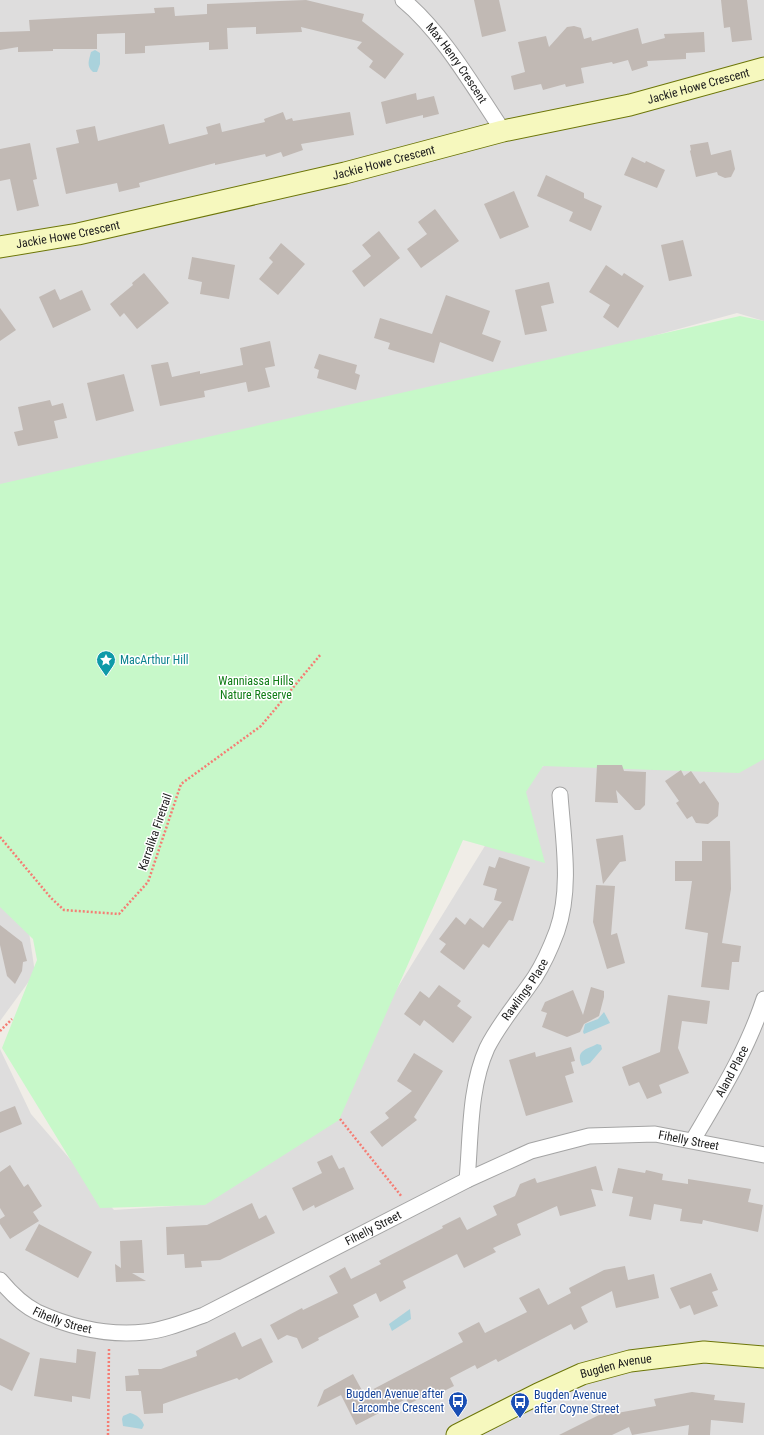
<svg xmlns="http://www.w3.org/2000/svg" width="764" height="1435" font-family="'Roboto Condensed',sans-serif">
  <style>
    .residential { fill: #dedddd }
    .park { fill: #c7f8c9 }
    .water { fill: #aad2dc }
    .building { fill: #c1b9b4 }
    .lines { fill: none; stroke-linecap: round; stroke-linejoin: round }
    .street-casing { stroke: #a4a4a4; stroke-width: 17 }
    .secondary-casing { stroke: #6d7609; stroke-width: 23 }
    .path { stroke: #f57d74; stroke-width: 2.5; stroke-dasharray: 2 2; stroke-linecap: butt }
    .street { stroke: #fff; stroke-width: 15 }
    .secondary { stroke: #f6f8be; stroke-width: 21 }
    .labels { text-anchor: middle; stroke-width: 3; stroke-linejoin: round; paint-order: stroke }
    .street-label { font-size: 12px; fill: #202020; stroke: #fff }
    .culture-label { font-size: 12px; fill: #0d838f; stroke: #fff; text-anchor: start }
    .park-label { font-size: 12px; fill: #107d16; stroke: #fff }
    .transit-label { font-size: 12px; fill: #164399; stroke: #fff; text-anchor: end }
  </style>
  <rect width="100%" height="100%" fill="#f0ede7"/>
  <!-- residential -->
  <g class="residential">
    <polygon points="0,0 764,0 764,321 737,313 525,371 0,490"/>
    <polygon points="764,758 764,1435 0,1435 0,1049 31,1114 114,1210 206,1204 324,1107 528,776 553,760"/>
    <polygon points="0,905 29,932 35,973 0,1021"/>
  </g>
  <!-- park -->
  <polygon class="park" points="740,316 764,321 764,759 739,773 543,766 526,792 545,863 463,840 339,1120 205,1205 100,1208 2,1048 37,960 33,939 0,907 0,484"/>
  <!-- water -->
  <g class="water">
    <path d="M95 50 100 53V64L97 72H93C86 66 89 60 91 52Z"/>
    <polygon points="604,1012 610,1023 584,1034 583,1032 585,1024 598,1019"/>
    <path d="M597 1044 601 1045 602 1049 590 1063 582 1066C575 1049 587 1050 597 1044Z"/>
    <polygon points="410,1309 411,1319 392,1331 389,1324"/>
    <path d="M130 1413C137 1415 141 1418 144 1425L142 1429 123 1426 122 1419 123 1416Z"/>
  </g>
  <!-- building -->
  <g class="building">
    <polygon points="306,0 364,14 362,21 404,54 385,79 369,67 373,61 357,48 362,42 301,27 302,32 256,34 256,27 227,28 228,49 209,50 209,42 145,46 145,53 125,54 125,33 97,34 97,49 53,49 53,51 18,52 18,47 0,50 0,32 30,31 29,20 155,13 154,8 174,7 175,16 207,14 207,4"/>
    <polygon points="474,0 499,0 506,31 482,37"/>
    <polygon points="721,0 747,0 752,40 732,42 730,27 724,28"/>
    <polygon points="574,26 581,28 584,39 591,37 592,41 638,28 642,44 665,38 664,34 704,32 705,52 686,53 686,59 647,61 648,66 632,71 628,60 613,64 612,62 581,68 584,83 566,87 565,84 543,90 541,84 514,90 511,76 525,72 518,42 546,36 549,47 567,27"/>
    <polygon points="416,93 417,100 434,96 439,114 423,118 423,115 386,124 381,102"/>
    <polygon points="283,112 286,120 292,118 293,121 350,112 354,135 301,144 303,150 283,157 281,152 266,157 265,154 215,165 215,163 139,183 140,187 119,192 117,183 66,194 56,148 79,143 76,130 95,126 98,141 164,124 169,144 208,134 206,127 220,123 222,132 265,122 264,119"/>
    <polygon points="708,142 711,155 731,150 735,169 731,177 725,178 718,175 717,172 696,177 690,151 691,150 690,145"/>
    <polygon points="30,143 37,179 33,180 39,206 17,211 10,179 0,181 0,149"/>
    <polygon points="632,157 645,163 646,161 665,170 657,188 624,175"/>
    <polygon points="546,175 584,193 584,198 602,206 591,231 569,221 573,212 537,196"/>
    <polygon points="514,191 529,227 500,239 484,204"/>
    <polygon points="435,209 459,241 421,268 407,249 427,234 418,222"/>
    <polygon points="379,231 400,258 364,287 352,271 371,256 362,245"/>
    <polygon points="683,240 692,276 669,281 661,245"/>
    <polygon points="281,243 305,264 278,295 259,279 273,262 269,258"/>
    <polygon points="192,257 235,265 229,299 200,294 202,282 188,279"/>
    <polygon points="606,265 622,276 624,273 644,286 618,328 603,317 610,305 589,292"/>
    <polygon points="144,273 169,303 137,329 124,313 120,317 110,304 133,285 132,283"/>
    <polygon points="549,282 554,303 541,306 547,331 525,335 515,290"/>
    <polygon points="55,289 60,300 82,290 91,310 53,328 39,297"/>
    <polygon points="446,295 490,311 482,334 501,341 493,362 440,342 434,363 388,349 390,343 374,338 380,318 432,334"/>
    <polygon points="0,308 16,330 0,341"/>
    <polygon points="270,341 275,366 265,368 270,387 248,392 246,382 204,391 205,397 160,406 151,365 168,362 172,377 200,371 200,374 243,365 240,348"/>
    <polygon points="319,354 357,365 355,373 360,375 356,390 317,378 319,370 314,368"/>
    <polygon points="124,374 134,411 96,421 87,383"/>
    <polygon points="50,400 52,406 63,403 67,418 54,421 58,438 18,446 14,432 23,430 18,407"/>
    <polygon points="597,765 622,765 624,771 646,772 645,805 640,810 635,810 616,790 618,803 595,802"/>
    <polygon points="681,770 684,776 691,771 700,784 704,781 719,803 718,816 708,824 696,823 692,816 687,819 676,803 679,801 665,781"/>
    <polygon points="623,835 626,861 620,862 603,884 596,839"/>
    <polygon points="702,841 730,841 731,889 722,943 741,946 739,962 732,962 729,990 701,987 708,933 685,929 692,881 675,881 675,861 702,861"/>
    <polygon points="499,857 530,867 513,921 509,920 489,948 483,944 464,970 440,952 446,944 439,939 456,917 465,925 470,918 483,928 502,902 494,900 497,889 483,885 489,866 495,868"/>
    <polygon points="596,885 615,886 611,935 617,933 625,963 607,969 593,922"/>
    <polygon points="0,925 22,942 27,961 23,962 22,971 15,984 7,976 0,945"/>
    <polygon points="439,985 461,1001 457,1006 472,1017 453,1043 424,1020 420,1026 404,1014 420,991 429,998"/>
    <polygon points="591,987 604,991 604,997 599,1016 584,1024 580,1032 567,1037 542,1027 547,1013 541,1011 545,1002 573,990 583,1015"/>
    <polygon points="668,995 710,1001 707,1024 682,1021 678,1048 689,1073 659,1085 662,1093 647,1099 639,1082 629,1086 622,1067 660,1052"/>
    <polygon points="571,1047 575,1061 571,1062 574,1073 565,1076 573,1102 526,1116 509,1060 535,1052 536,1057"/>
    <polygon points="414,1053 443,1071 414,1117 417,1120 382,1147 370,1132 389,1118 385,1113 412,1091 397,1081"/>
    <polygon points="15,1106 22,1124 0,1133 0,1112"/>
    <polygon points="332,1155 339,1169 344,1167 354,1189 315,1208 314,1205 303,1211 292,1188 322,1173 317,1162"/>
    <polygon points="10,1165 24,1187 28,1184 42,1206 33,1212 39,1221 10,1239 0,1224 0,1219 5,1216 0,1208 0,1172"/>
    <polygon points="596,1166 603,1191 591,1189 596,1206 560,1216 557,1206 517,1224 521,1235 493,1248 496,1252 464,1268 457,1254 403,1281 406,1288 380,1302 376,1293 353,1305 359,1317 318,1338 319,1340 302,1349 297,1338 287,1335 278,1340 270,1325 302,1308 303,1310 338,1293 329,1276 345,1267 351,1279 381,1264 379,1261 443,1228 442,1226 460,1217 467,1230 497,1215 493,1206 515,1196 520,1184 535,1178 537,1183"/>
    <polygon points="618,1168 645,1173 646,1170 663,1174 662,1180 688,1184 688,1179 751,1189 748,1202 763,1205 758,1232 703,1220 702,1224 680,1221 682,1209 654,1204 651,1220 629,1216 633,1197 612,1193"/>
    <polygon points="252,1203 259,1219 266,1215 275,1233 220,1260 201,1261 202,1267 185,1268 184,1254 167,1255 166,1227 207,1225"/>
    <polygon points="39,1224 92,1252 78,1278 25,1250"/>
    <polygon points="142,1240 144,1273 132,1273 146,1281 116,1282 115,1264 121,1268 120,1241"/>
    <polygon points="625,1266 628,1280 654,1274 659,1298 616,1308 612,1291 581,1307 588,1322 574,1330 571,1324 498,1362 496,1359 477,1369 475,1365 450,1378 454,1386 436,1395 434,1391 409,1404 406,1399 356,1425 341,1395 317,1407 324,1390 353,1374 364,1394 463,1342 458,1333 479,1322 485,1333 527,1312 519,1298 539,1288 548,1305 571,1293 569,1288 604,1270"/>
    <polygon points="711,1273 718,1290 712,1292 718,1306 694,1315 690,1305 680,1309 670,1288"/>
    <polygon points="235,1332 242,1347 261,1338 273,1362 239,1380 237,1378 163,1404 163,1413 144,1414 141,1391 126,1391 125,1376 139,1375 138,1369 161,1369 197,1356 196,1351"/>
    <polygon points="0,1338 30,1353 12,1391 0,1385"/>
    <polygon points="77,1349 96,1352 90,1399 72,1396 72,1402 34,1396 40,1358 76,1363"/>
    <polygon points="692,1392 715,1395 714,1400 745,1403 743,1423 711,1420 710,1435 688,1435 689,1425 632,1435 629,1427 612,1435 559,1435 605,1412 606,1415 656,1406 654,1399"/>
  </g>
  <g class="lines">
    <!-- street casing -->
    <g class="street-casing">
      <g id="street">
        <path id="s1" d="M403 0C443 33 474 88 503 131"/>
        <path id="s2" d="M693 1140C720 1094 747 1051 764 999"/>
        <path id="s3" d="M467 1180C471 1136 469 1088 487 1048 500 1022 519 1001 535 977 544 963 551 947 557 931 572 888 563 838 560 795"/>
        <path id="s4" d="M0 1280C10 1292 23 1305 37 1312 70 1327 108 1336 145 1332 165 1330 184 1322 204 1315L467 1180 531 1151 589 1136 655 1134 764 1155"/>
      </g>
    </g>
    <!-- secondary casing -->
    <g class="secondary-casing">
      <g id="secondary">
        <path id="s5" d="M0 247 78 234 345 173 503 131 630 105 764 68"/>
        <path id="s6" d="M457 1435 538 1394 582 1374 630 1361 704 1352 764 1357"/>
      </g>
    </g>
    <!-- path -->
    <g class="path">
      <polyline points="0,837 51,898 64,910 119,914 148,882 181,784 261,726 321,654"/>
      <polyline points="0,1031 12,1019"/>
      <polyline points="340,1119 402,1197"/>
      <polyline points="108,1435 109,1348"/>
    </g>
    <!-- street -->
    <use href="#street" class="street"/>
    <!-- secondary -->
    <use href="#secondary" class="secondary"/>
  </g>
  <!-- icons -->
  <defs>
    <g id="sight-pin" transform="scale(1)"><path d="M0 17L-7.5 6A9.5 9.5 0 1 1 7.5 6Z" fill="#0f9aa8" stroke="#fff"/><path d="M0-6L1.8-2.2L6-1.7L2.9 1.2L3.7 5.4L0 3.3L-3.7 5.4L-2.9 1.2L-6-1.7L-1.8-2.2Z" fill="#fff"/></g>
    <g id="bus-pin" transform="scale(1)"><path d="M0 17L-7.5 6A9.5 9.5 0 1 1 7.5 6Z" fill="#1a4fb4" stroke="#fff"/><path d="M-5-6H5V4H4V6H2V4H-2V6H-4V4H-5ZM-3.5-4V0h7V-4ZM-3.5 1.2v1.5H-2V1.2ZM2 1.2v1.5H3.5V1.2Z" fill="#fff"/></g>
  </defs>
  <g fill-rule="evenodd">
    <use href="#sight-pin" x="106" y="660"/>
    <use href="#bus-pin" x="458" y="1401"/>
    <use href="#bus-pin" x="520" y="1402"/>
  </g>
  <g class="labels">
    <!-- street labels -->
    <g class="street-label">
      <text dy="4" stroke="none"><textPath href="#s1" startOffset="83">Max Henry Crescent</textPath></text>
      <text dy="4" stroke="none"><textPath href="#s5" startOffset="717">Jackie Howe Crescent</textPath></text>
      <text dy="4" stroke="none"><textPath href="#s5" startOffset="393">Jackie Howe Crescent</textPath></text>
      <text dy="4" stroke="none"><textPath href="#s5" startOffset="69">Jackie Howe Crescent</textPath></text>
      <text transform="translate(155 832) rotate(-71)" y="4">Karralika Firetrail</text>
      <text dy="4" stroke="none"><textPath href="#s3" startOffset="204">Rawlings Place</textPath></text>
      <text dy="4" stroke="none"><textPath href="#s2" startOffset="79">Aland Place</textPath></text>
      <text dy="4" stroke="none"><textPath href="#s4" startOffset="748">Fihelly Street</textPath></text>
      <text dy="4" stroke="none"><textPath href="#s4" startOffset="412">Fihelly Street</textPath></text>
      <text dy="4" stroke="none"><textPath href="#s4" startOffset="76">Fihelly Street</textPath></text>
      <text dy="4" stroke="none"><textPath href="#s6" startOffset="174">Bugden Avenue</textPath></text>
    </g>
    <!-- culture labels -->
    <g class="culture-label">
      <text x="120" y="664">MacArthur Hill</text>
    </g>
    <!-- park labels -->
    <g class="park-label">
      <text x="256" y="685">Wanniassa Hills<tspan x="256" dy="14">Nature Reserve</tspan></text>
    </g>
    <!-- transit labels -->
    <g class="transit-label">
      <text x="444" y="1398">Bugden Avenue after<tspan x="444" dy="14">Larcombe Crescent</tspan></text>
      <text x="534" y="1399" text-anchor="start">Bugden Avenue<tspan x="534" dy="14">after Coyne Street</tspan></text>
    </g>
  </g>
</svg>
